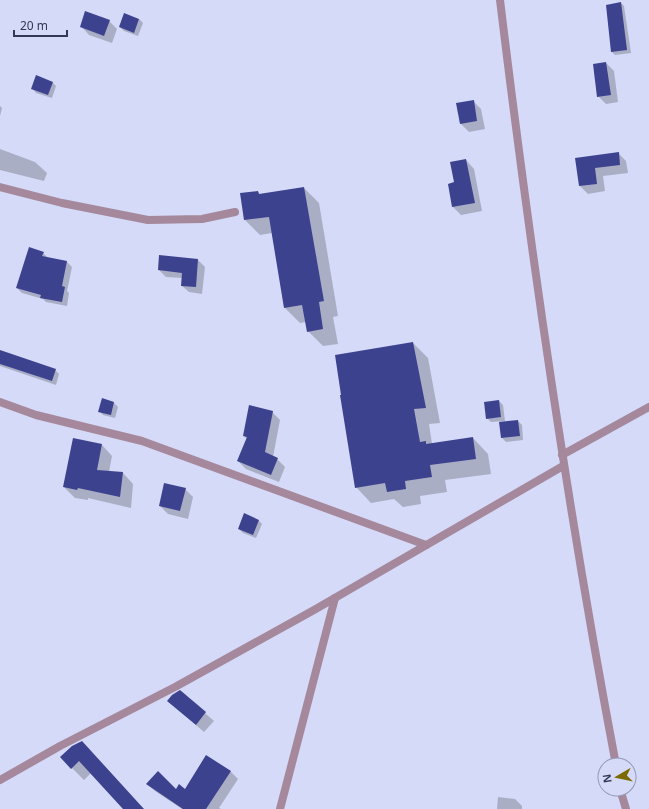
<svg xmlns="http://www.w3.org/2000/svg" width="649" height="809" font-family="'Noto Sans',sans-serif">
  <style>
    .shadow { fill: #0003 }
    .building { fill: #3d428f }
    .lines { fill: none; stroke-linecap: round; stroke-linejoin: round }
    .street { stroke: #a5889c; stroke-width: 8 }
  </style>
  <rect width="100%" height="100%" fill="#d4daf7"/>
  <!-- shadow -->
  <g class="shadow">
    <polygon points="621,3 624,6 631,53 615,55 611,51"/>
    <polygon points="139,19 143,23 138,36 124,31 120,27"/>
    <polygon points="109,21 117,29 112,43 89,35 81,26"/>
    <polygon points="606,63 614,71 618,102 606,104 598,96"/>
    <polygon points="52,82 56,86 52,98 36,93 33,89"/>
    <polygon points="473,101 481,109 485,129 469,132 461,124"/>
    <polygon points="0,106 2,108 0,116"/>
    <polygon points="0,149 35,162 47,173 44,181 0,170"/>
    <polygon points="618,153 626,161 628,173 603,176 605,191 588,194 580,186 576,159"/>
    <polygon points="466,160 474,169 482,211 461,215 453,207 449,185 455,183"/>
    <polygon points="304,188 319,203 338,316 333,317 338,344 323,346 308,331 306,322 300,323 285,308 272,233 260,235 245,220 258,192 260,195"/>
    <polygon points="43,253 48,258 67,262 72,267 67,291 69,293 67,306 46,302 43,299 22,293 17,288"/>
    <polygon points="160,256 198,260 205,267 202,294 189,292 182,286 183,278 166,277 159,270"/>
    <polygon points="413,343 428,358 440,423 429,424 432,444 473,438 488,454 491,474 445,480 447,492 420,496 421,504 403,507 394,499 371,503 356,487"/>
    <polygon points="0,351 55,370 59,374 56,385 0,366"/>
    <polygon points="102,400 114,403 118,407 115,418 103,415 99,411"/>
    <polygon points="499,401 503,405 505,421 491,422 487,418"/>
    <polygon points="272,412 280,420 273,457 277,459 285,467 279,482 246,469 238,461 247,439 244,436"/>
    <polygon points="518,421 522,425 523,440 506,442 502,438 500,423"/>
    <polygon points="102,445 112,456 109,472 123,473 133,484 131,508 88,498 88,500 75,498 64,487"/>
    <polygon points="185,489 193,497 188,519 168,514 160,506"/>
    <polygon points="258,520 262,524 256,538 243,533 239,529"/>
    <polygon points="180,691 214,721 204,732 168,701"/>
    <polygon points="72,747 144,809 124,809 91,773 84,780 72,768"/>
    <polygon points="230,771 238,779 219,808 221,809 182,809 155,791 147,784 176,791 185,790"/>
    <polygon points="498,797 515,799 522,806 522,809 497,809"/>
  </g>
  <!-- building -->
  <g class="building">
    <polygon points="621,2 627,50 611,52 606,5"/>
    <polygon points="85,11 110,20 104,36 80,27"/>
    <polygon points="124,13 139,19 134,33 119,27"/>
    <polygon points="606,62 611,95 597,97 593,64"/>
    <polygon points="36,75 53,82 48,95 31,89"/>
    <polygon points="474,100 477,121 460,124 456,103"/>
    <polygon points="619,152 620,165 595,168 597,184 579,186 575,158"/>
    <polygon points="466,159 475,203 452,207 448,184 454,182 450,162"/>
    <polygon points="304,187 324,301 319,302 323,329 307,332 302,305 284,308 269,217 244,220 240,193 258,191 259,194"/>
    <polygon points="29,247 44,252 42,256 67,261 62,286 65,287 62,302 40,298 41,295 16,288"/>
    <polygon points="159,255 198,259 196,287 181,286 182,273 158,270"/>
    <polygon points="413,342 426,408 414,409 420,442 426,441 426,444 473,437 476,459 430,465 432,477 405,481 406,489 387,492 385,483 355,488 340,395 341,395 335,355"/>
    <polygon points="0,350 56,369 52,381 0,364"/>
    <polygon points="102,398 114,402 111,415 98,412"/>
    <polygon points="499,400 501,417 486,419 484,402"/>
    <polygon points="249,405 273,411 265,452 278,458 271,475 237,461 247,437 243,436"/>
    <polygon points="518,420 520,436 501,438 499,422"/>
    <polygon points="73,438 102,444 97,470 123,472 120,497 78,488 77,490 63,487"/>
    <polygon points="164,483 186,488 180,511 159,506"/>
    <polygon points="244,513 259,520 253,535 238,529"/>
    <polygon points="180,690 206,712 196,725 167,701 172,695"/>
    <polygon points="82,741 144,809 123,809 79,761 71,769 60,757 72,746"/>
    <polygon points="206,755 231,771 206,809 183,809 146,784 158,771 176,789 179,784 185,789"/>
  </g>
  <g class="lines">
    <!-- street -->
    <g class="street">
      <path d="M500 0C531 256 568 512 616 765"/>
      <polyline points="0,187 62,203 148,220 202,219 235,212"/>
      <polyline points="0,402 36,415 142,441 426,545"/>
      <polyline points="562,455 649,407"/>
      <polyline points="0,780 60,746 175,687 314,610 563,466"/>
      <polyline points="620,789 626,809"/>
      <polyline points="280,809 335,598"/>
    </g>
  </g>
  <!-- north arrow -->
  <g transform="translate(617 777) rotate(261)"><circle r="19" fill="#d4daf7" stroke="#9499b6"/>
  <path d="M0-3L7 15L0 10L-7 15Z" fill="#7d6a02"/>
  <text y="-6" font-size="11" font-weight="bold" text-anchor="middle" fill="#343855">N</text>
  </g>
  <!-- scale -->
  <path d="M14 30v6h53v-6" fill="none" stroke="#343855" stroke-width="2"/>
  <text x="20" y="30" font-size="12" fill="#343855" stroke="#d4daf7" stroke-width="3" paint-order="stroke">20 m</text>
</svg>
